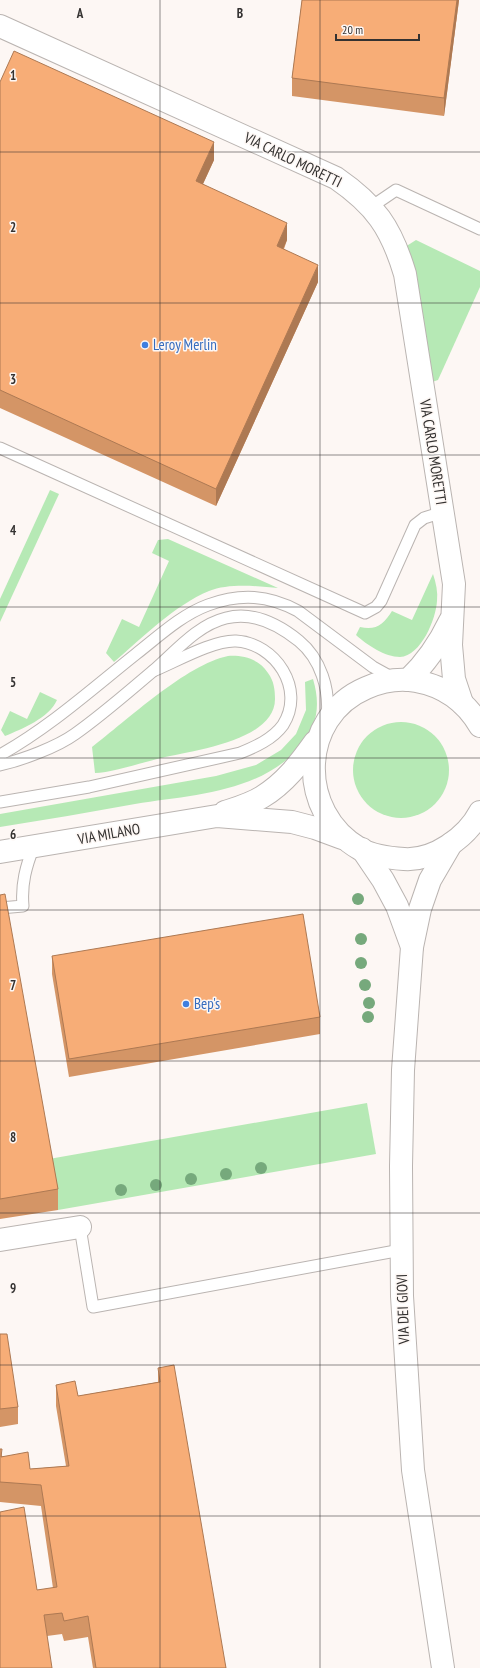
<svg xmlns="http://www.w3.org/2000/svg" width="480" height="1668" font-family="'PT Sans Narrow',sans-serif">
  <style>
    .green { fill: #b6e9b5 }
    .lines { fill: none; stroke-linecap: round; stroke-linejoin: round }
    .service-casing { stroke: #bab4b1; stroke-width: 13 }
    .minor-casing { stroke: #bab4b1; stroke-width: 24 }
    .tertiary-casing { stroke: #bab4b1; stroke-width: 24 }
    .service { stroke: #fff; stroke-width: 11 }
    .minor { stroke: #fff; stroke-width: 22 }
    .tertiary { stroke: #fff; stroke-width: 22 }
    .tree { fill: #76a97c }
    .wall { fill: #d49566 }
    .shaded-wall { fill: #ad7953 }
    .building { fill: #f7ad77; stroke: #ad7953 }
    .grid { fill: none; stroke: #343231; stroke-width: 1; stroke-opacity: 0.55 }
    .shop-dot { fill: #3f7fe0; stroke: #fdf7f4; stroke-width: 1.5 }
    .labels { text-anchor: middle; stroke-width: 3; stroke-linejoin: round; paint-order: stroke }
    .street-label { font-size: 15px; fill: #343231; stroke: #fdf7f4 }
    .shop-label { font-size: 15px; fill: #366cbe; stroke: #fdf7f4; text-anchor: start }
    .grid-label { font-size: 13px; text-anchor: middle; font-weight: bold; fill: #343231; stroke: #fdf7f4; stroke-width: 3; stroke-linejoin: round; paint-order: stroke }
  </style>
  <rect width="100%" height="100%" fill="#fdf7f4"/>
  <!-- green -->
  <g class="green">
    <polygon points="416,240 480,271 480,287 438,380 429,383 405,247"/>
    <polygon points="50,490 59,494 0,622 0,599"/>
    <path d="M168 539 278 588C258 586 228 583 209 591 175 605 142 638 114 662L106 653 122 619 139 627 169 561 152 553 158 540Z"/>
    <path d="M433 574C436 583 438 592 437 601 436 619 421 656 400 657 385 657 367 645 356 635L360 627C376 631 384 624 392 611L412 620Z"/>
    <path d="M228 656C243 655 259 659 268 673 274 681 275 690 275 699 275 741 192 751 161 758 144 762 111 773 95 773L92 747C126 721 187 664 228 656Z"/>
    <path d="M313 679C321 706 317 726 300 747 259 793 192 795 135 804 90 812 45 820 0 827V814L216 776 256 765 281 750 296 734 306 710 305 682Z"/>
    <path d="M40 692 57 700C49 718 22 729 5 736L1 730 10 711 27 719Z"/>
    <circle cx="401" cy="770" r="48"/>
    <polygon points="367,1103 376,1154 58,1210 49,1159"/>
  </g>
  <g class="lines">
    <!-- service casing -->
    <g class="service-casing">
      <g id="service">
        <polyline points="371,207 396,190 480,229"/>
        <polyline points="0,448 365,613 376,607 381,601 415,525 424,518 443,512"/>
        <path d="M0 755C50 727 92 689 136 654 159 636 181 615 208 605 241 593 268 595 298 611L373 667 393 678"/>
        <path d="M0 765C22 760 57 747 75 734 102 715 128 692 153 671 175 652 197 625 226 618 253 611 278 624 299 641 321 659 330 690 327 717"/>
        <path d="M0 802 89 787 240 753C255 747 273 739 283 725 306 689 275 643 236 641 213 640 175 662 153 671"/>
        <path d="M0 908 23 906C21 884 26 866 34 846"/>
        <polyline points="80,1227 93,1307 401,1250"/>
      </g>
    </g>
    <!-- minor casing -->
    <g class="minor-casing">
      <g id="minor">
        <path d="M0 26 336 178C375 205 391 227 405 274L454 584 451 645 454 679 462 703"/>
        <path d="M408 680C427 662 439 644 450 621"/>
        <polyline points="362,849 383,880 397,906 412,947"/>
        <polyline points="0,1240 80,1227"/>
        <polyline points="443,1668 413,1470 402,1296 401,1166 403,1070 412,947 420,909 430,880 451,844"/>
      </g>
    </g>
    <!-- tertiary casing -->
    <g class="tertiary-casing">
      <g id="tertiary">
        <path d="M480 726C466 702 444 686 416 681 399 678 382 681 366 688 298 717 297 813 360 849 373 856 389 858 404 859 434 861 467 837 480 812"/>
        <path d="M225 812C237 808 251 804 262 797 285 783 300 763 315 742"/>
        <polyline points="0,852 217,816 292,822 315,828 342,838"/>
      </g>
    </g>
    <!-- service -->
    <use href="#service" class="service"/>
    <!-- minor -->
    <use href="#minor" class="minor"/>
    <!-- tertiary -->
    <use href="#tertiary" class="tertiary"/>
  </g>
  <!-- trees -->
  <g class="tree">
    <circle cx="358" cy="899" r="6"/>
    <circle cx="361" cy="939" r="6"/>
    <circle cx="361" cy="963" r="6"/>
    <circle cx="365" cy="985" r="6"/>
    <circle cx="369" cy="1003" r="6"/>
    <circle cx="368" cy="1017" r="6"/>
    <circle cx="261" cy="1168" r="6"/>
    <circle cx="226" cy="1174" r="6"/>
    <circle cx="191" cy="1179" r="6"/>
    <circle cx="156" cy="1185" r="6"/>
    <circle cx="121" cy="1190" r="6"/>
  </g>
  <!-- wall -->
  <g class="wall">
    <polygon points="302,0 459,0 444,116 292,96 292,78"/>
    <polygon points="0,82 214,160 203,184 287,240 284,249 318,282 216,506 0,408"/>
    <polygon points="0,895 58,1189 58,1210 0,1219"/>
    <polygon points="52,956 320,1017 320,1034 69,1077 52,974"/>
    <polygon points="0,1334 18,1407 18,1424 0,1427"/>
    <polygon points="158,1368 226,1668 93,1668 88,1637 64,1641 62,1634 47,1636 37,1590 53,1588 41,1506 0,1502 0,1449 2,1456 30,1469 66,1466 56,1406 56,1385 78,1396 158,1382"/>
  </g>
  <!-- shaded-wall -->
  <g class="shaded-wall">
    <polygon points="457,0 459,0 444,116 444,98"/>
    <polygon points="214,142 214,160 196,199 196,181"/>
    <polygon points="287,223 287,240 277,263 277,246"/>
    <polygon points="318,265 318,282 216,506 216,489"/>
  </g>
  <!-- building -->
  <g class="building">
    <polygon points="302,0 457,0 444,98 292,78"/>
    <polygon points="14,51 214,142 196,181 287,223 277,246 318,265 216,489 0,390 0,82"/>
    <polygon points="5,894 58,1189 0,1199 0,895"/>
    <polygon points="303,914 320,1017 69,1059 52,956"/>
    <polygon points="0,1334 7,1334 18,1407 0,1409"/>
    <polygon points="174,1365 226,1668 96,1668 88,1616 64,1621 62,1613 44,1615 52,1668 0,1668 0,1512 24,1507 37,1590 57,1587 41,1485 0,1482 0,1449 2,1449 1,1457 28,1452 30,1469 69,1466 56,1385 75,1381 78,1396 160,1382 158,1368"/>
  </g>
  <!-- grid -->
  <path class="grid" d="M160 0V1668M320 0V1668M0 152H480M0 303H480M0 455H480M0 607H480M0 758H480M0 910H480M0 1061H480M0 1213H480M0 1365H480M0 1516H480"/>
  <!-- markers -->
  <g class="shop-dot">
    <circle cx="145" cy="345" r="4"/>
    <circle cx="186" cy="1004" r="4"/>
  </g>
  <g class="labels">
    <!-- street labels -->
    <g class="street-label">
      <text transform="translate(293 160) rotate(26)" y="5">VIA CARLO MORETTI</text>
      <text transform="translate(433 452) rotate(81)" y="5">VIA CARLO MORETTI</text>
      <text transform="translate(109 834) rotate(-10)" y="5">VIA MILANO</text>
      <text transform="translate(403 1309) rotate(-92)" y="5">VIA DEI GIOVI</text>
    </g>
    <!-- shop labels -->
    <g class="shop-label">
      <text x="153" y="350">Leroy Merlin</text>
      <text x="194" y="1009">Bep's</text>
    </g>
  </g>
  <g class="grid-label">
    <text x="80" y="18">A</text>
    <text x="240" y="18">B</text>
    <text x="13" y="80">1</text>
    <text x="13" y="232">2</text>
    <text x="13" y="384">3</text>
    <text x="13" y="535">4</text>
    <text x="13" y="687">5</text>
    <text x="13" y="839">6</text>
    <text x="13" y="990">7</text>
    <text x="13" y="1142">8</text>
    <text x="13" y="1293">9</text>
  </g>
  <!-- scale -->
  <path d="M336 34v6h83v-6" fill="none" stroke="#343231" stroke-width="2"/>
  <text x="342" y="34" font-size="12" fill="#343231" stroke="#fdf7f4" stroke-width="3" paint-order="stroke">20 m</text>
</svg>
